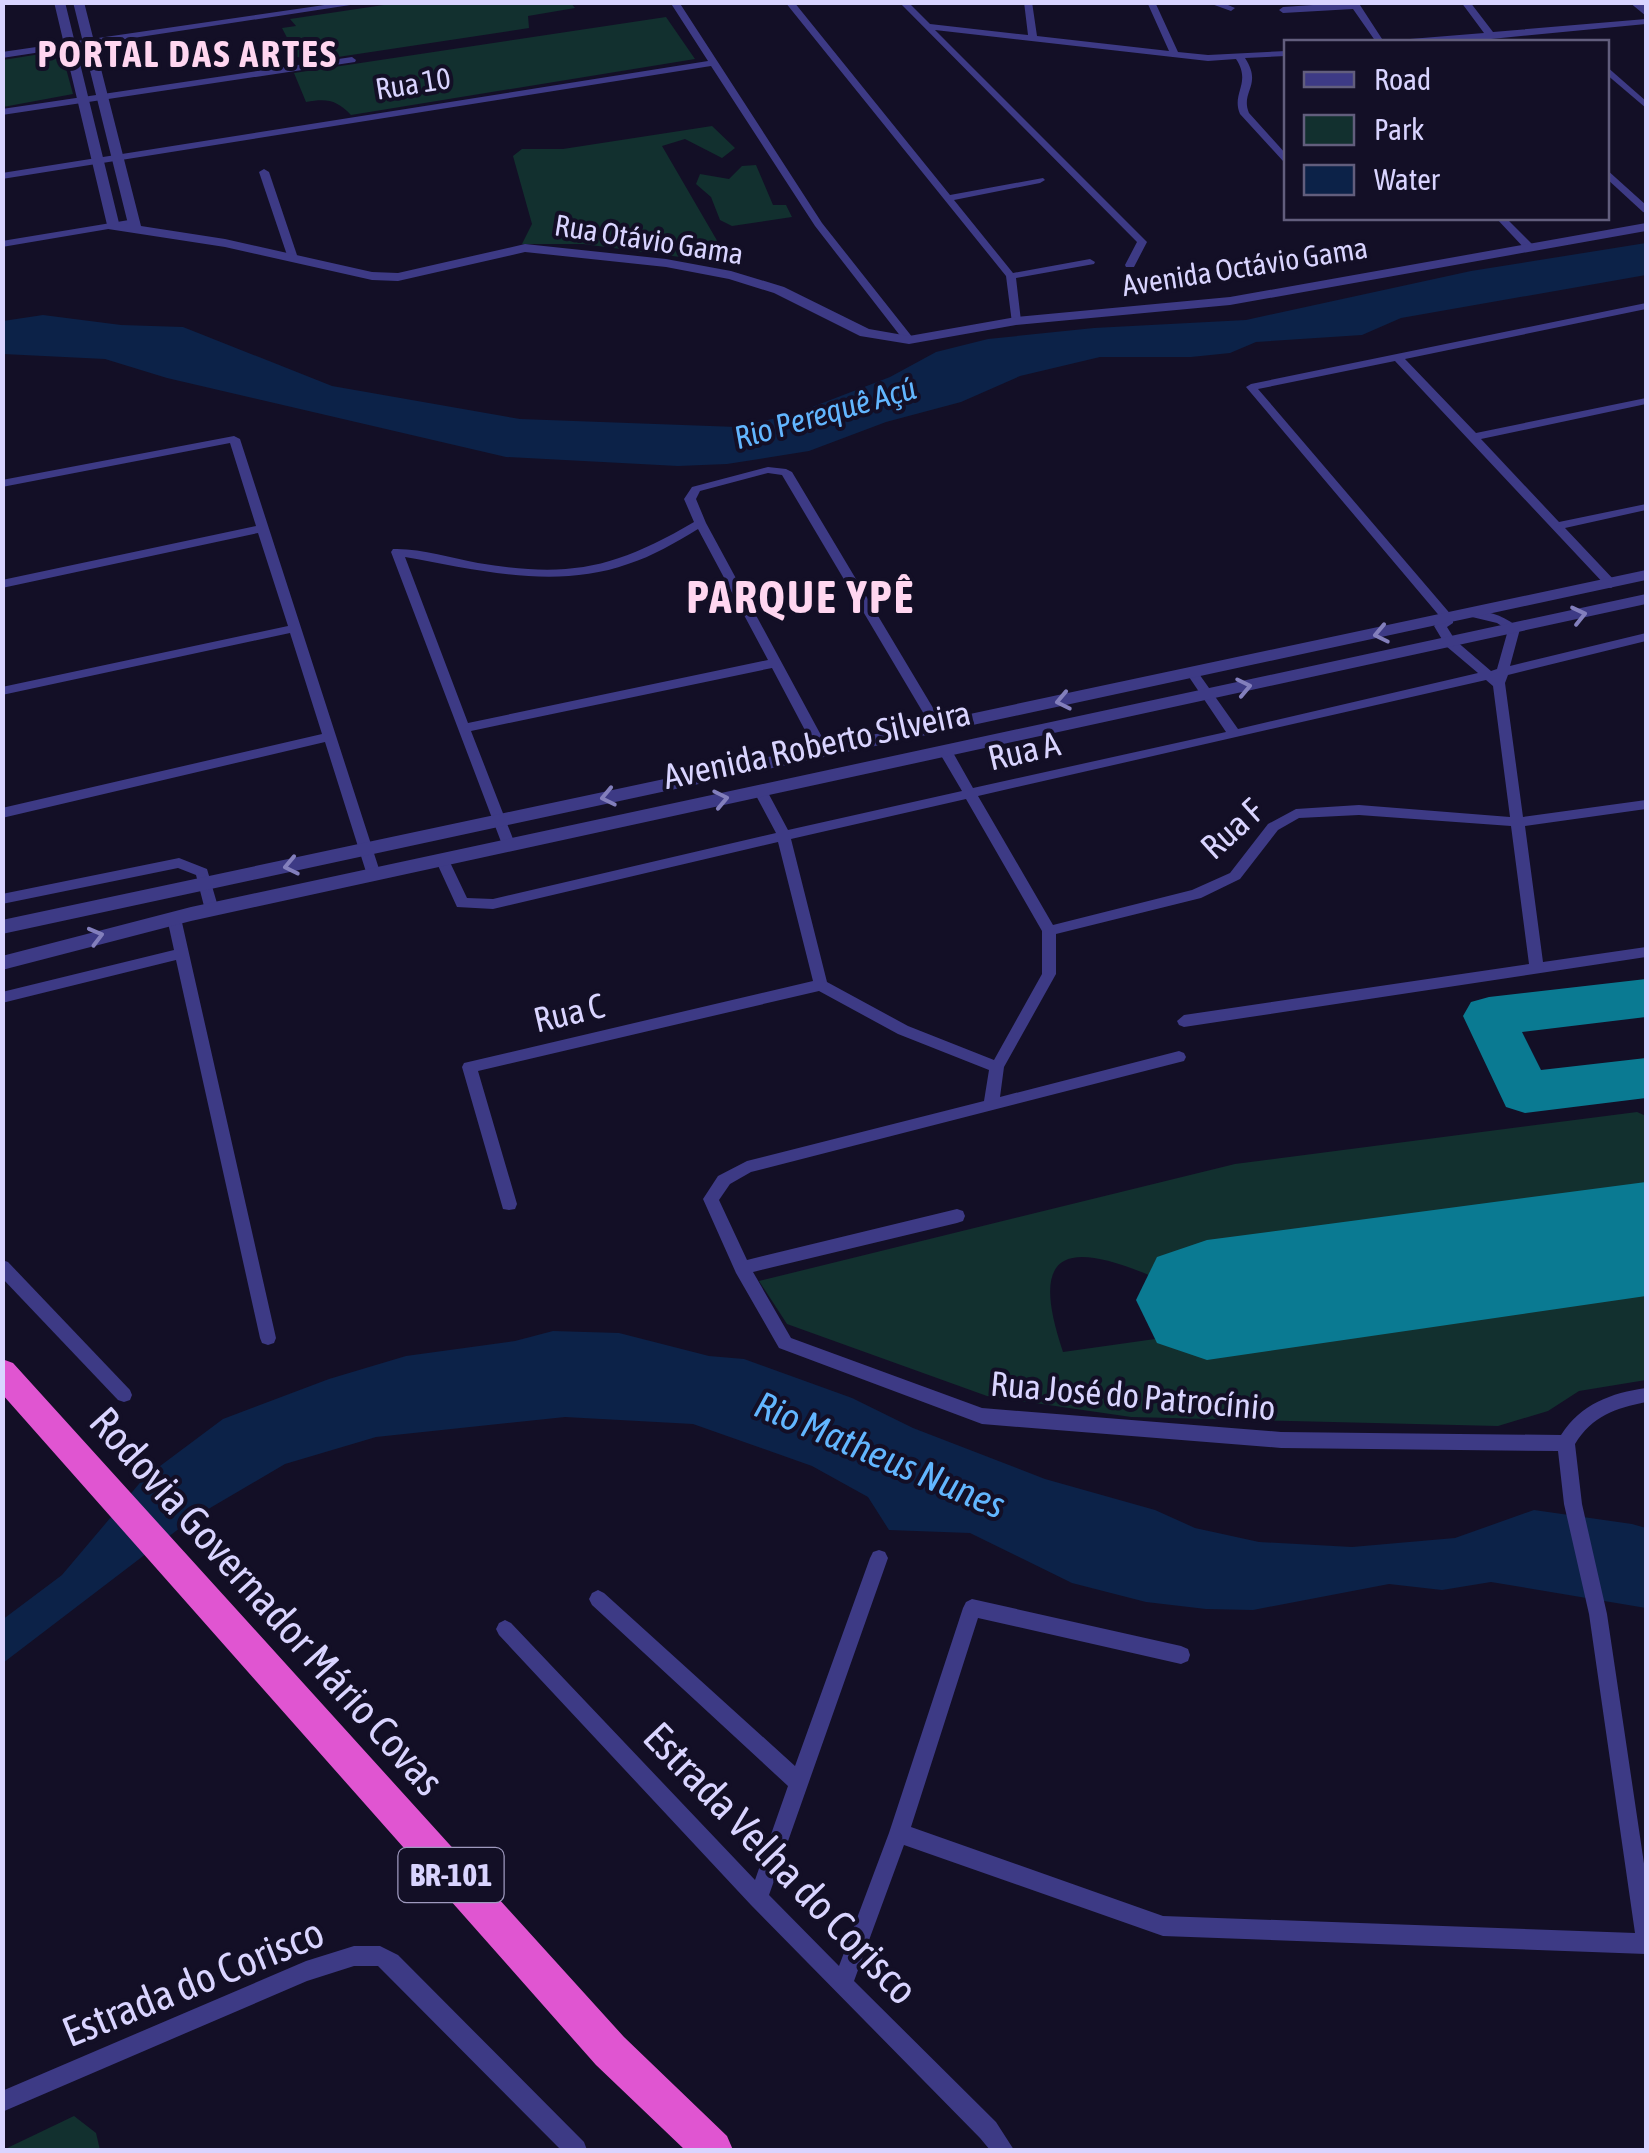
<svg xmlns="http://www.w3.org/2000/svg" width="1649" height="2153" font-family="'Asap Condensed',sans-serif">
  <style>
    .green { fill: #12302f }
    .water { fill: #0c2248 }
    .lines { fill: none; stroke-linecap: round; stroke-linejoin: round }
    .taxiway { fill: #0a7a92; fill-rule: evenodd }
    .runway { fill: #0a7a92; fill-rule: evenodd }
    .minor { fill: #3d3a85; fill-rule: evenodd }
    .tertiary { fill: #3d3a85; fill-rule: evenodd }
    .trunk { fill: #e055d1; fill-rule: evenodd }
    .oneway { stroke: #837fbc }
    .labels { text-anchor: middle; stroke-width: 8; stroke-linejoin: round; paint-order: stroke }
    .far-street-label { font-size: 30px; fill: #d9d4ff; stroke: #130f26 }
    .far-water-label { font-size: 32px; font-style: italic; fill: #62b6ff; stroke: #130f26 }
    .shield { fill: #130f26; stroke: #9e99be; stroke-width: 2.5 }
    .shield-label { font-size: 32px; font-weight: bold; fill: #d9d4ff }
    .street-label { font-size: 35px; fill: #d9d4ff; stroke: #130f26 }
    .far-district-label { font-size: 38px; font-weight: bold; letter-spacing: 2.5px; fill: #ffd6f0; stroke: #130f26 }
    .water-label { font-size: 38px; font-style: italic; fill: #62b6ff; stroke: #130f26 }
    .near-street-label { font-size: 42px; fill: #d9d4ff; stroke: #130f26 }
    .district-label { font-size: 45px; font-weight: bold; letter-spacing: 2.5px; fill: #ffd6f0; stroke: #130f26 }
  </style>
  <rect width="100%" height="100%" fill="#130f26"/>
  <!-- green -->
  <g class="green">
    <polygon points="570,2 575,8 528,16 529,28 318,60 297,57 282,28 296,26 290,19 397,3"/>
    <path d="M666 17 695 59 351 115C337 100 327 98 306 102L294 73Z"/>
    <polygon points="53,52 62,54 73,94 3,107 3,60"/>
    <polygon points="712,126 735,148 722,158 685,139 662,146 719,244 737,254 740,265 583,244 522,244 532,224 513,156 522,149 563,149"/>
    <polygon points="756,165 773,205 786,205 792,217 732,226 720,220 711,197 696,184 700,174 729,179 742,166"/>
    <path d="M1637 1112 1646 1116V1209L1151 1276C1061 1238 1030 1254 1063 1352L1646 1270V1380L1579 1391 1548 1411 1498 1426 1131 1417 987 1396 787 1324 759 1281 1235 1164Z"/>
    <polygon points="74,2116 96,2133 100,2150 3,2150"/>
  </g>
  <!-- water -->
  <g class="water">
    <polygon points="1646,243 1646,275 1401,318 1362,335 1256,342 1230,353 1191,357 1100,357 1020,376 961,402 886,422 809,451 727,464 678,466 506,457 167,378 105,359 3,354 3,321 43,315 121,325 183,327 332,386 520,419 737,427 794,414 890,377 936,352 988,339 1094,328 1246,320 1471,271"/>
    <polygon points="553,1331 619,1333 709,1356 744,1359 852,1398 913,1428 1045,1479 1155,1510 1195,1528 1259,1542 1352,1547 1455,1538 1534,1510 1632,1524 1646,1528 1646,1608 1491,1582 1442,1590 1389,1584 1253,1610 1206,1609 1146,1602 1072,1583 970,1533 889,1530 868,1497 812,1466 693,1424 565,1417 376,1437 285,1464 193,1518 3,1663 2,1620 62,1575 144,1478 223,1419 329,1379 406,1356 515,1341"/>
  </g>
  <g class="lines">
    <!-- taxiway -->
    <polygon class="taxiway" points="1646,979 1646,1017 1522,1032 1541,1070 1646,1058 1646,1098 1525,1113 1506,1107 1463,1016 1471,1002 1489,997"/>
    <!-- runway -->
    <polygon class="runway" points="1646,1182 1646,1296 1207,1360 1157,1343 1136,1300 1157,1257 1207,1240"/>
    <!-- minor -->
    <g class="minor">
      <polygon points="2,2 10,2 2,5"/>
      <polygon points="345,2 370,2 2,58 2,52"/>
      <polygon points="670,2 679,2 822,223 913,338 913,342 905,342 815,226 711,66 2,179 2,173 708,61"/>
      <polygon points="785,2 794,2 950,195 1043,178 1045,180 1040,183 954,200 1013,273 1090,259 1095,262 1094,264 1016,278 1021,321 1012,323 1006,276"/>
      <path d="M899 2H908L930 24 1028 35 1024 2H1032L1037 36 1169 51 1147 2H1155L1178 52 1208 55 1286 51V56L1245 58C1263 85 1240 92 1249 113L1286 154V162L1283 161 1240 114C1231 93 1252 83 1236 59L1208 61 935 30 1147 242 1134 267H1126L1125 265 1137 242Z"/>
      <polygon points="1206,2 1221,2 1235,8 1231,11"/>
      <polygon points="1358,2 1384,42 1376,42 1353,9 1283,13 1279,10 1283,7"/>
      <polygon points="1461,2 1470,2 1493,32 1646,19 1646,24 1491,39 1406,42 1410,39 1484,33"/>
      <polygon points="352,57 356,60 355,62 2,115 2,109"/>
      <polygon points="1606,66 1646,101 1646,108 1606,74"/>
      <polygon points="264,169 269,172 298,258 297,260 288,258 259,172"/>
      <polygon points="1606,169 1646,205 1646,213 1643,212 1606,178"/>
      <polygon points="1496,218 1506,218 1534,246 1534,250 1526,250"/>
      <polygon points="135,219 140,222 138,224 2,247 2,241"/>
      <path d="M1646 303V309L1405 359 1476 433 1646 398V404L1481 439 1559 522 1646 504V510L1565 528 1615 581 1617 584 1611 588 1607 587 1395 361 1258 389 1453 617V623L1447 627 1455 640 1491 671 1497 669 1508 630 1497 623 1472 617V611C1489 610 1507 617 1520 629L1510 666 1646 633V641L1508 675 1505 683 1523 817 1646 800V809L1525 826 1543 962 1646 947V957L1184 1027 1179 1025 1177 1021 1184 1015 1529 964 1511 826 1359 815 1299 818 1278 830 1240 879 1201 898 1056 934V974L1004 1067 1000 1097 1179 1051 1184 1053 1186 1057 1184 1061 751 1172 730 1184 719 1200 747 1260 957 1209 963 1211 965 1216 963 1221 957 1223 753 1272 791 1338 982 1408 1281 1432 1561 1435C1581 1404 1611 1393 1646 1388V1402C1616 1408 1592 1416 1575 1444L1582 1504 1607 1614 1646 1877V1954L1163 1936 904 1845 854 1981 996 2122 1014 2150H990L980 2138 751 1905 499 1635 496 1629 499 1623 505 1620 511 1623 755 1880 788 1786 592 1605 589 1599 592 1593 598 1590 604 1593 795 1766 870 1558 873 1552 879 1550 885 1552 888 1558 769 1895 839 1966 889 1833 963 1608 966 1602 972 1599 1181 1646 1188 1649 1190 1655 1188 1661 1181 1664 978 1618 911 1827 1163 1916 1635 1933 1589 1614 1564 1504 1558 1451 1281 1448 982 1424 779 1348 736 1273 703 1199 718 1176 747 1161 984 1101 989 1070 898 1034 819 991 478 1071 517 1204 515 1209 509 1210 503 1209 462 1067 464 1063 813 981 778 842 493 909 457 907 435 859 437 856H447L467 898 493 899 776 833 753 790 760 785 765 787 788 830 962 791 939 752 946 748 951 749 973 788 1226 732 1187 674 1193 670 1197 671 1238 729 1478 673 1446 646 1434 626 1442 619 1246 387 1251 384ZM1486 680 1493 686 1510 817 1359 805 1296 809 1268 824 1230 873 1192 890 1053 925 978 796ZM966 799 1042 931V974L994 1060 908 1026 827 982 791 839Z"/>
      <polygon points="234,436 240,439 381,875 379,878 369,878 367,875 325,742 2,818 2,808 322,734 290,633 2,695 2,687 288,626 258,533 2,588 2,580 256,526 230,443 2,487 2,480"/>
      <path d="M768 467 786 469 792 472 945 728 944 731H934L782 475 768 473 700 491 696 499 706 523 829 750 827 753H817L772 668 471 731 515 844 508 849 503 847 391 552 393 549C420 548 451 558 478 563 569 578 614 569 694 522L684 499 692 487ZM698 529 768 660 468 723 405 557C478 570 555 590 628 564 653 556 675 543 698 529Z"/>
      <polygon points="179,858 207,869 219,910 217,914 207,914 205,910 196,875 178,868 2,904 2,894"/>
      <polygon points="174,913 181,918 276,1338 274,1343 268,1345 262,1343 260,1338 176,960 2,1003 2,992 174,950 167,918"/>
      <polygon points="2,1260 8,1262 130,1390 132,1395 130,1400 124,1402 118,1400 2,1278"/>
      <polygon points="354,1946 380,1946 398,1955 584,2142 587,2150 561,2150 378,1966 354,1966 307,1981 2,2112 2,2091 306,1961"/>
    </g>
    <!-- tertiary -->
    <g class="tertiary">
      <polygon points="54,2 65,2 119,223 128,224 73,2 84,2 141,226 225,239 372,272 398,273 525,244 666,259 731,271 784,287 869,329 909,336 1016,317 1230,297 1646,223 1646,231 1230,305 1016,325 909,344 860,336 774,293 729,279 666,267 525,252 398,281 372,280 225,247 108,229"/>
      <polygon points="1629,2 1641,2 1646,7 1646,16"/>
      <polygon points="1646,570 1646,580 2,934 2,920"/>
      <polygon points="1646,594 1646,604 191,921 2,970 2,956 191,907"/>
    </g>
    <!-- trunk -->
    <polygon class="trunk" points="2,1359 13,1363 624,2037 727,2136 733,2150 685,2150 596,2065 2,1394"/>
  </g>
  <!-- one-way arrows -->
  <defs><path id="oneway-chevron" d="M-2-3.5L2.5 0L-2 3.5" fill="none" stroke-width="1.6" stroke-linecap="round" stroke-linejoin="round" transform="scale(2.5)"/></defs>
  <g class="oneway">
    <use href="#oneway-chevron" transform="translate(1579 615) rotate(-13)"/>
    <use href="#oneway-chevron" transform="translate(1381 634) rotate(168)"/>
    <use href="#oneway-chevron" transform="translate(1244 687) rotate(-12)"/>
    <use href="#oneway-chevron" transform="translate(1063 701) rotate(168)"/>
    <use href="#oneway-chevron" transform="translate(608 797) rotate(168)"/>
    <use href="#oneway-chevron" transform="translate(721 799) rotate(-12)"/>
    <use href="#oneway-chevron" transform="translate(291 866) rotate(168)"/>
    <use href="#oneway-chevron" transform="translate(96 936) rotate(-15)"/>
  </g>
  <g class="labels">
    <!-- far-street labels -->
    <g class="far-street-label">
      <text transform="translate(413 84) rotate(-9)" y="10">Rua 10</text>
      <text transform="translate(649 240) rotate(9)" y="10">Rua Otávio Gama</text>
      <text transform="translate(1245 267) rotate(-9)" y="10">Avenida Octávio Gama</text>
    </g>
    <!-- far-water labels -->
    <g class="far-water-label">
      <text transform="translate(825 413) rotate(-16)" y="11">Rio Perequê Açú</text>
    </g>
    <!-- shield labels -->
    <rect class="shield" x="398.5" y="1848" width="105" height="54" rx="8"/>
    <g class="shield-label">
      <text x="451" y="1886">BR-101</text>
    </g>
    <!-- street labels -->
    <g class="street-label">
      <text transform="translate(817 745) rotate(-12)" y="12">Avenida Roberto Silveira</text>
      <text transform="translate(1024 751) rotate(-13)" y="12">Rua A</text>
      <text transform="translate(1232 829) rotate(-42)" y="12">Rua F</text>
      <text transform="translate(569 1013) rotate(-13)" y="12">Rua C</text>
      <text transform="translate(1133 1396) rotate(5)" y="12">Rua José do Patrocínio</text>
    </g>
    <!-- far-district labels -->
    <g class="far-district-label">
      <text x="188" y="67">PORTAL DAS ARTES</text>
    </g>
    <!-- water labels -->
    <g class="water-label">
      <text transform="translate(880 1455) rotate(23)" y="13">Rio Matheus Nunes</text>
    </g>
    <!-- near-street labels -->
    <g class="near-street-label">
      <text transform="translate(267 1601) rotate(48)" y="15">Rodovia Governador Mário Covas</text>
      <text transform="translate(781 1863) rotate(46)" y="15">Estrada Velha do Corisco</text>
      <text transform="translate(193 1982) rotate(-22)" y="15">Estrada do Corisco</text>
    </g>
    <!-- district labels -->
    <g class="district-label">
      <text x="801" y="613">PARQUE YPÊ</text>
    </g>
  </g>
  <!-- border -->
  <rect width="1649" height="2153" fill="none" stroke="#d9d4ff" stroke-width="10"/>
  <!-- legend -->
  <rect x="1284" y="40" width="325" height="180" fill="#130f26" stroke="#625e7d" stroke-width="2.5"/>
  <rect x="1304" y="72" width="50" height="15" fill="#3d3a85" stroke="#625e7d" stroke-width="2.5"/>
  <text x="1374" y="90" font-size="30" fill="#d9d4ff">Road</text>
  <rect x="1304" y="115" width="50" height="30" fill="#12302f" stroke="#625e7d" stroke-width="2.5"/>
  <text x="1374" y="140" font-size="30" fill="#d9d4ff">Park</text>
  <rect x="1304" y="165" width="50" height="30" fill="#0c2248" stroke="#625e7d" stroke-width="2.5"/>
  <text x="1374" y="190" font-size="30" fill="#d9d4ff">Water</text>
</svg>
